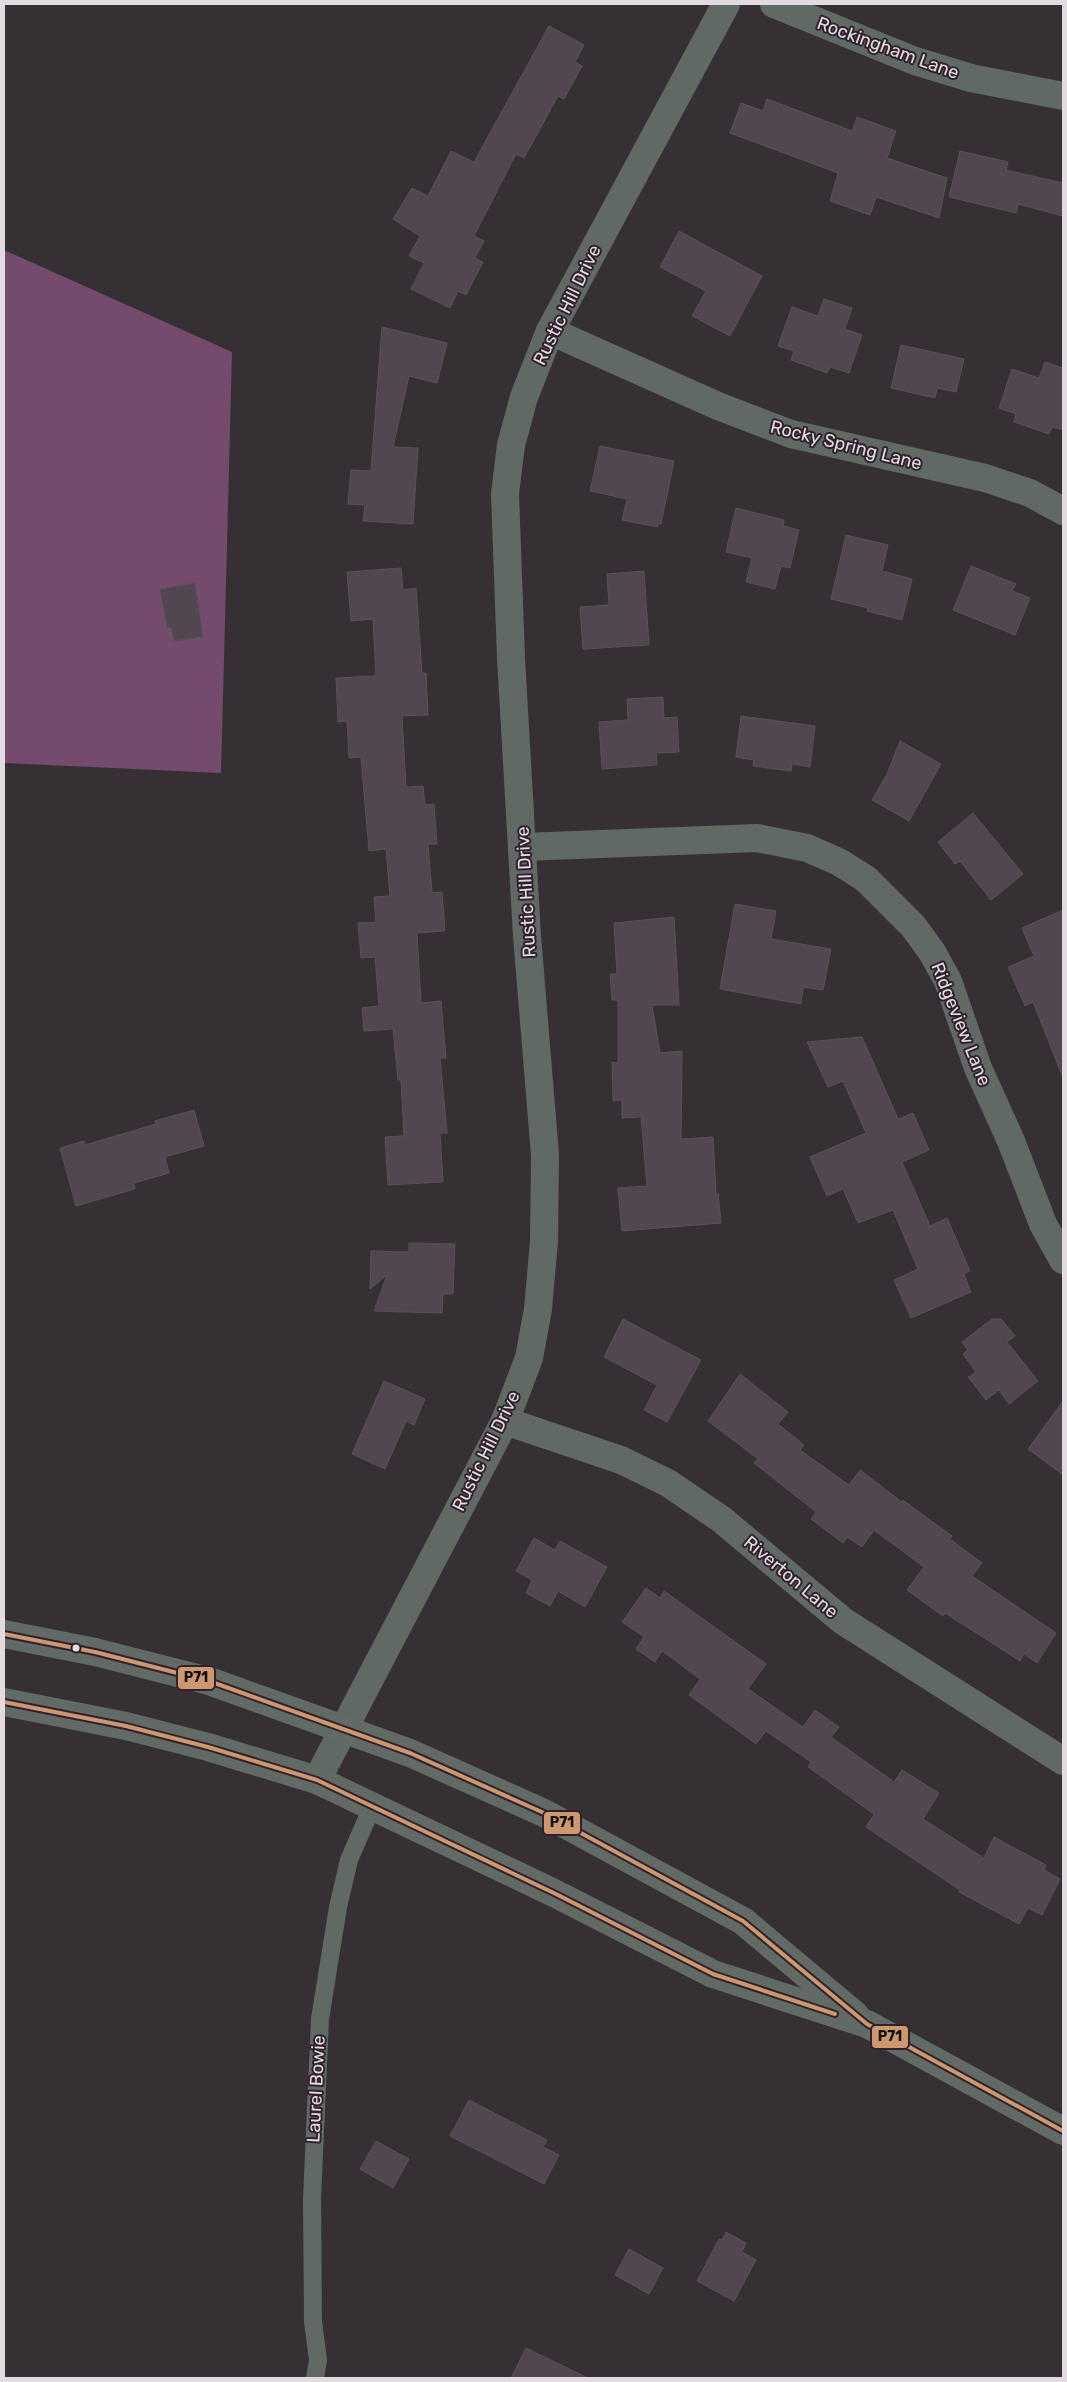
<svg xmlns="http://www.w3.org/2000/svg" width="1067" height="2382" font-family="Rubik,sans-serif">
  <style>
    .forest { fill: #754b6d }
    .building { fill: #524650; stroke: #585357 }
    .lines { fill: none; stroke-linecap: round; stroke-linejoin: round }
    .lane { stroke: #606963; stroke-width: 18 }
    .street { stroke: #606963; stroke-width: 28 }
    .primary { stroke: #616a64; stroke-width: 28 }
    .bus-1-casing { stroke: #30222d; stroke-width: 8 }
    .bus-1 { stroke: #cd976f; stroke-width: 4 }
    .bus-dot { fill: #e4dbe2; stroke: #30222d; stroke-width: 2 }
    .labels { text-anchor: middle; stroke-width: 4; stroke-linejoin: round; paint-order: stroke }
    .street-label { font-size: 18px; fill: #e4dbe2; stroke: #30222d }
    .line-badge { stroke: #30222d; stroke-width: 2 }
    .pale-badge-label { font-size: 14px; text-anchor: middle; font-weight: bold; fill: #111 }
  </style>
  <rect width="100%" height="100%" fill="#363035"/>
  <!-- forest -->
  <polygon class="forest" points="4,250 232,352 221,773 4,763"/>
  <!-- building -->
  <g class="building">
    <polygon points="549,26 584,45 575,62 582,66 564,99 558,96 524,158 516,154 474,236 484,241 475,258 483,262 466,295 458,291 450,308 411,289 424,263 409,256 420,236 393,219 412,188 428,196 451,151 474,162"/>
    <polygon points="767,99 852,131 857,117 896,131 887,158 947,178 939,218 876,197 870,215 830,201 838,173 730,133 741,103 763,111"/>
    <polygon points="960,151 1008,162 1006,170 1063,183 1063,216 1018,204 1016,213 949,197"/>
    <polygon points="679,231 762,276 730,336 692,316 706,291 660,267"/>
    <polygon points="824,299 852,308 845,329 862,335 849,373 830,367 827,373 791,360 794,351 778,346 792,307 818,316"/>
    <polygon points="382,327 447,343 437,383 409,376 393,447 418,448 413,524 363,521 365,505 348,504 351,470 371,471"/>
    <polygon points="901,345 964,359 956,392 937,388 935,398 891,388"/>
    <polygon points="1045,362 1063,368 1063,430 1052,427 1049,434 1014,422 1016,414 999,408 1012,369 1039,378"/>
    <polygon points="600,446 674,461 661,524 658,524 657,527 622,520 627,499 590,491"/>
    <polygon points="736,508 784,520 783,526 799,530 790,568 781,566 775,589 746,582 752,558 726,552"/>
    <polygon points="846,535 888,545 882,571 912,579 902,620 867,611 868,608 831,599"/>
    <polygon points="971,566 1016,584 1012,591 1030,598 1015,635 953,610"/>
    <polygon points="401,568 403,590 416,588 422,673 426,673 428,715 402,716 406,787 423,786 425,805 434,804 437,844 428,844 432,893 442,892 445,931 417,933 421,1003 441,1001 446,1058 440,1058 447,1133 440,1133 443,1182 388,1185 385,1137 404,1136 401,1080 398,1080 393,1029 364,1031 362,1008 379,1006 375,957 361,958 358,923 376,922 374,897 390,896 386,849 369,851 361,757 349,758 347,721 338,722 336,678 376,676 373,619 351,621 347,572"/>
    <polygon points="644,571 649,645 583,649 580,607 609,605 607,574"/>
    <polygon points="195,583 203,637 174,641 171,627 167,628 160,589"/>
    <polygon points="663,697 664,718 677,717 679,752 656,753 657,765 602,769 599,722 628,720 627,699"/>
    <polygon points="741,716 815,726 810,767 792,764 791,771 753,766 754,760 736,757"/>
    <polygon points="900,741 941,764 909,821 872,800 887,774"/>
    <polygon points="973,813 1023,874 991,900 960,861 955,864 938,842"/>
    <polygon points="735,904 776,911 771,939 831,949 823,990 803,987 801,1004 720,989"/>
    <polygon points="1063,910 1063,1075 1062,1075 1033,1002 1025,1006 1008,967 1034,956 1022,928"/>
    <polygon points="674,917 679,1005 652,1005 660,1053 682,1051 681,1139 713,1137 716,1194 718,1193 721,1223 622,1231 618,1188 647,1186 641,1117 622,1118 622,1100 613,1101 612,1062 618,1063 618,1000 612,1000 610,974 617,974 614,923"/>
    <polygon points="862,1037 898,1119 913,1113 929,1150 902,1162 930,1226 947,1218 970,1271 964,1274 971,1292 911,1318 894,1280 918,1269 893,1210 858,1223 843,1189 827,1196 810,1157 866,1133 843,1081 828,1087 807,1042"/>
    <polygon points="194,1110 204,1146 165,1157 169,1173 134,1183 135,1189 76,1206 60,1148 84,1141 85,1145 156,1124 155,1121"/>
    <polygon points="409,1243 455,1244 453,1294 443,1294 442,1313 374,1311 387,1275 370,1289 371,1251 409,1252"/>
    <polygon points="623,1319 701,1360 667,1422 644,1410 657,1385 604,1357"/>
    <polygon points="992,1319 1001,1319 1015,1336 1007,1342 1038,1381 1009,1404 999,1390 986,1400 968,1377 976,1372 963,1354 968,1350 962,1342"/>
    <polygon points="740,1374 788,1412 778,1424 804,1445 800,1450 849,1485 860,1470 902,1502 903,1500 952,1536 950,1539 982,1563 972,1576 1056,1633 1037,1663 1024,1654 1020,1661 945,1613 943,1616 907,1590 924,1567 874,1530 862,1547 847,1537 843,1543 811,1519 816,1512 754,1463 758,1459 708,1421"/>
    <polygon points="384,1381 425,1399 414,1425 406,1421 385,1469 352,1454"/>
    <polygon points="1063,1401 1063,1475 1028,1449"/>
    <polygon points="534,1538 555,1550 560,1541 607,1567 585,1607 558,1591 550,1606 526,1593 532,1580 516,1571"/>
    <polygon points="646,1588 660,1598 664,1591 766,1664 748,1689 803,1727 815,1710 839,1727 831,1737 894,1782 902,1770 939,1793 923,1819 984,1858 994,1837 1046,1865 1044,1870 1060,1879 1042,1915 1028,1908 1019,1924 959,1892 960,1890 866,1827 874,1814 808,1767 811,1762 766,1731 756,1744 689,1695 700,1679 662,1651 655,1662 636,1649 644,1637 622,1622"/>
    <polygon points="469,2100 547,2140 543,2147 559,2155 544,2184 450,2136"/>
    <polygon points="376,2141 409,2159 393,2188 360,2169"/>
    <polygon points="726,2232 746,2243 742,2252 756,2260 734,2301 697,2281 719,2239 722,2240"/>
    <polygon points="629,2249 663,2268 649,2294 615,2275"/>
    <polygon points="526,2348 588,2378 511,2378"/>
  </g>
  <g class="lines">
    <!-- lane -->
    <polyline class="lane" points="315,2378 318,2360 313,2322 312,2199 320,2019 338,1907 349,1860 372,1807"/>
    <!-- street -->
    <g class="street">
      <polyline points="774,4 915,61 971,78 1063,96"/>
      <polyline points="550,331 718,406 791,434 985,478 1030,493 1063,511"/>
      <polyline points="523,847 757,838 807,848 839,862 866,879 913,926 932,952 948,981 978,1068 1011,1141 1043,1224 1063,1260"/>
      <polyline points="505,1421 621,1460 668,1483 721,1519 843,1621 1063,1761"/>
      <polyline points="317,1780 505,1421 529,1358 538,1309 544,1241 545,1155 527,936 511,658 505,494 511,445 524,397 550,331 726,4"/>
    </g>
    <!-- primary -->
    <g class="primary">
      <polyline points="4,1634 95,1652 209,1681 410,1753 544,1813 743,1921 855,2015"/>
      <polyline points="4,1702 126,1726 208,1747 317,1780 556,1894 713,1974 867,2024 1063,2131"/>
    </g>
    <!-- bus-1 casing -->
    <g class="bus-1-casing">
      <g id="bus-1">
        <polyline points="4,1634 95,1652 209,1681 410,1753 544,1813 743,1921 867,2024 1063,2131"/>
        <polyline points="4,1702 126,1726 208,1747 317,1780 556,1894 713,1974 835,2014"/>
      </g>
    </g>
    <!-- bus-1 -->
    <use href="#bus-1" class="bus-1"/>
  </g>
  <!-- markers -->
  <circle class="bus-dot" cx="76" cy="1648" r="4.5"/>
  <g class="labels">
    <!-- street labels -->
    <g class="street-label">
      <text transform="translate(888 48) rotate(20)" y="6">Rockingham Lane</text>
      <text transform="translate(567 305) rotate(-64)" y="6">Rustic Hill Drive</text>
      <text transform="translate(846 445) rotate(14)" y="6">Rocky Spring Lane</text>
      <text transform="translate(526 892) rotate(-93)" y="6">Rustic Hill Drive</text>
      <text transform="translate(961 1024) rotate(68)" y="6">Ridgeview Lane</text>
      <text transform="translate(486 1451) rotate(-64)" y="6">Rustic Hill Drive</text>
      <text transform="translate(791 1577) rotate(40)" y="6">Riverton Lane</text>
      <text transform="translate(316 2089) rotate(-87)" y="6">Laurel Bowie</text>
    </g>
  </g>
  <g class="line-badge">
    <rect x="177" y="1666" width="38" height="24" rx="5" fill="#cd976f"/>
    <rect x="543" y="1811" width="38" height="24" rx="5" fill="#cd976f"/>
    <rect x="871" y="2025" width="38" height="24" rx="5" fill="#cd976f"/>
  </g>
  <g class="pale-badge-label">
    <text x="196" y="1682">P71</text>
    <text x="562" y="1827">P71</text>
    <text x="890" y="2041">P71</text>
  </g>
  <!-- border -->
  <rect width="1067" height="2382" fill="none" stroke="#e4dbe2" stroke-width="10"/>
</svg>
